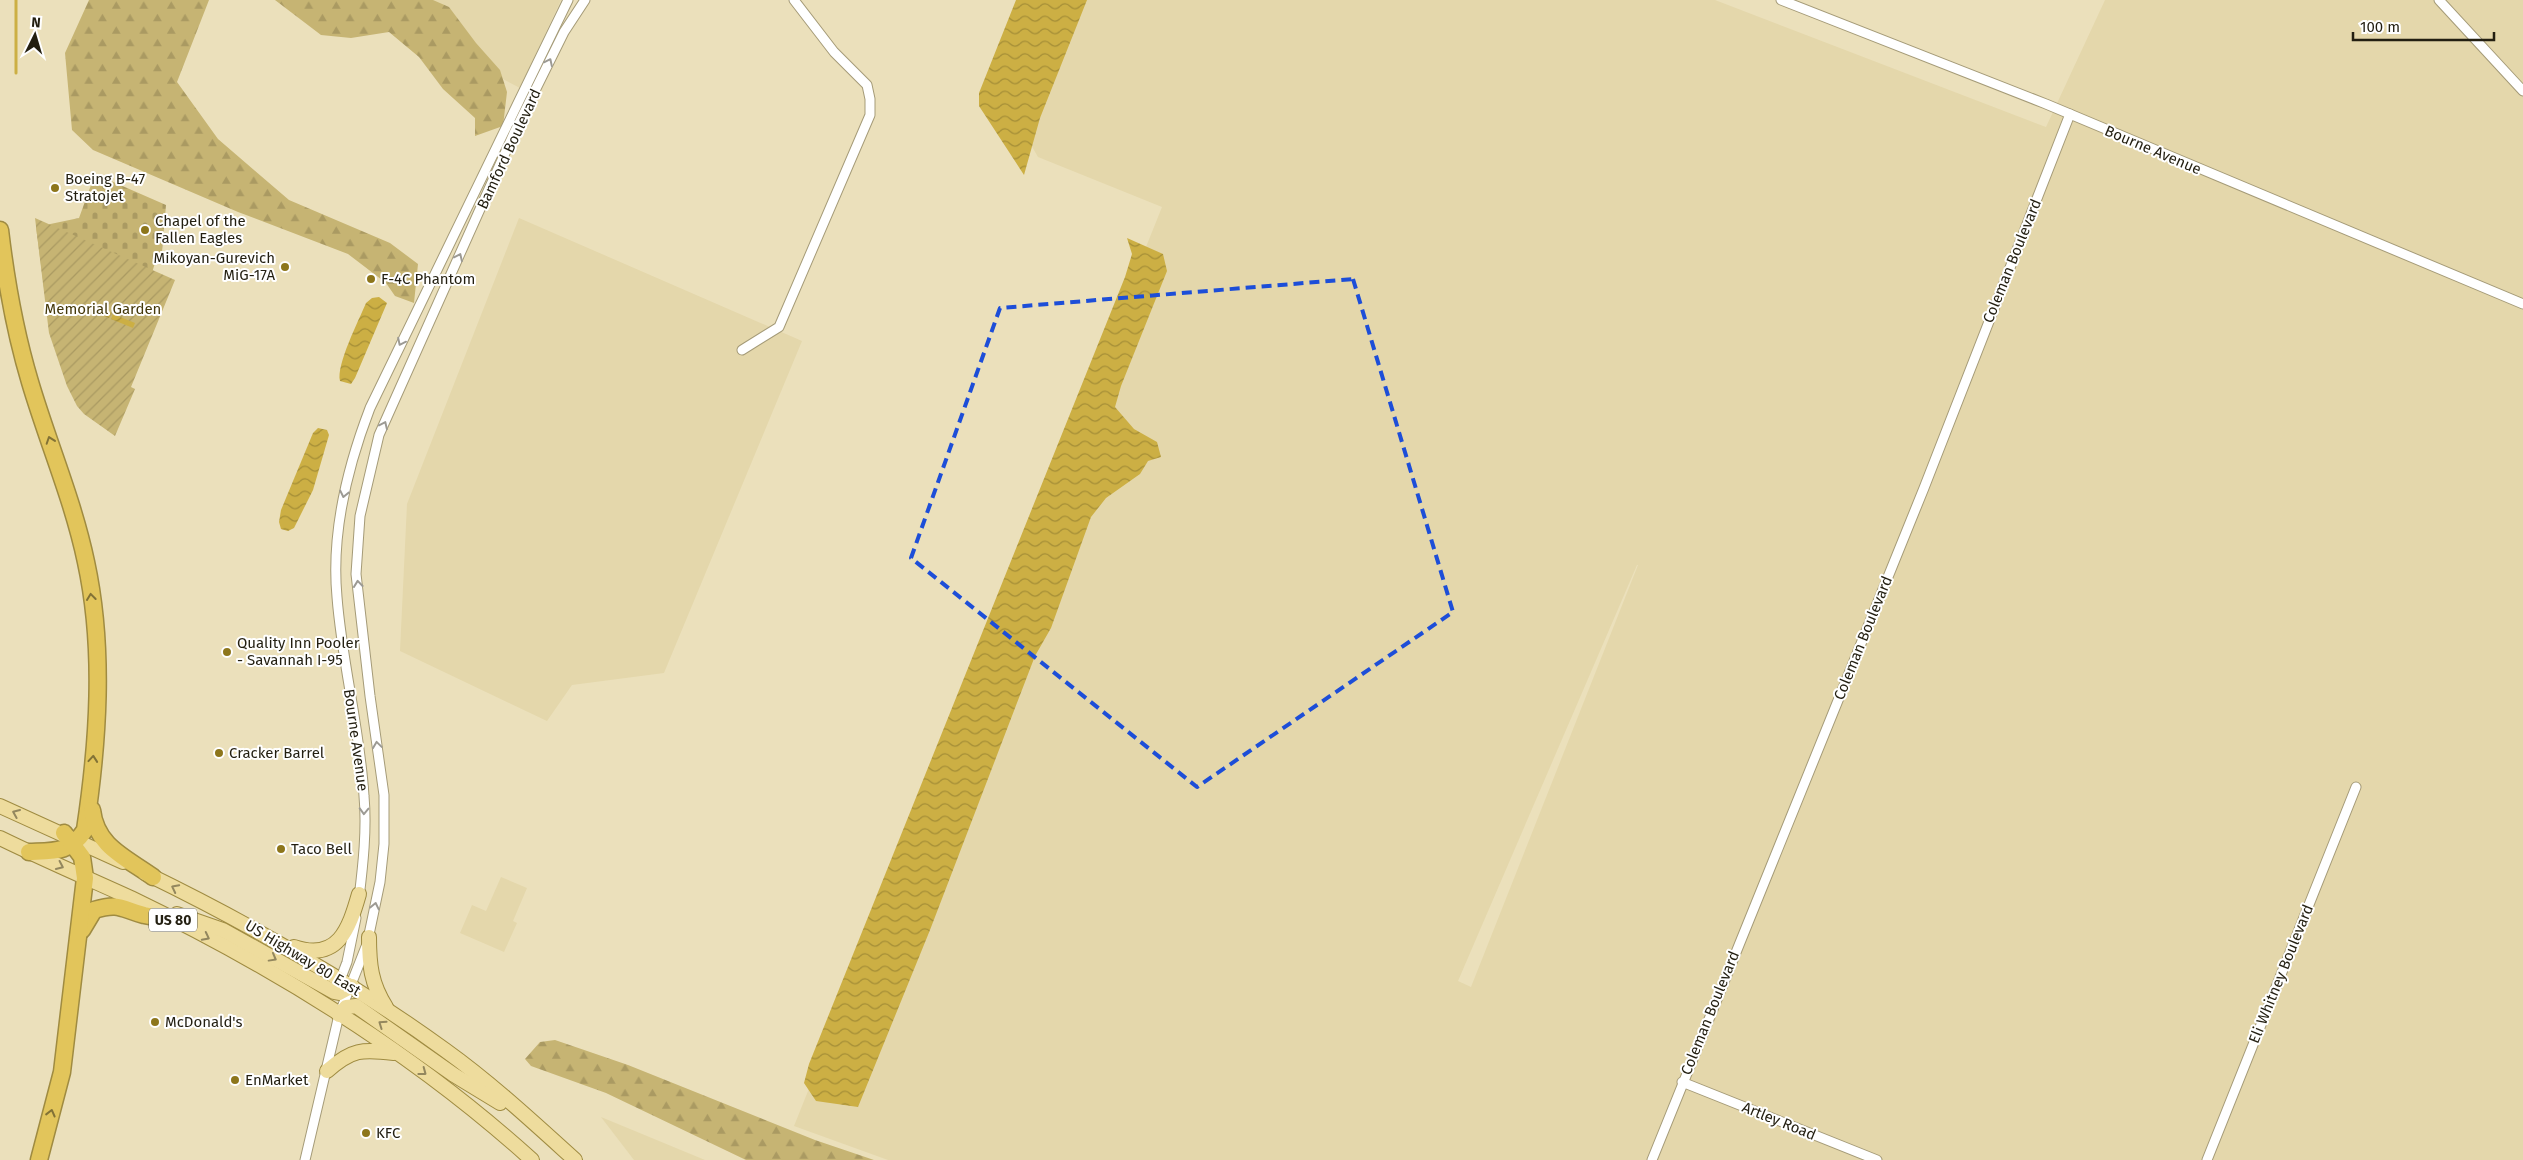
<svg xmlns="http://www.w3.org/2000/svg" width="2523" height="1160" font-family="'Fira Sans',sans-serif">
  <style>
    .built { fill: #e4d7ab; fill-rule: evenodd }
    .forest { fill: url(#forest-firs) }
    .cemetery { fill: url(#cemetery-stones) }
    .garden { fill: url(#garden-furrows) }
    .water { fill: url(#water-waves) }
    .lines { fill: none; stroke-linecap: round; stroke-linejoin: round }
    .stream { stroke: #ccaf44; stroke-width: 3 }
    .street-casing { stroke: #a59b78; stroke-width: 11 }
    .primary-casing { stroke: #9f8b41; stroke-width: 16 }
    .highway-casing { stroke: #9f8b41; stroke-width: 19 }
    .street { stroke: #fff; stroke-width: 9 }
    .primary { stroke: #eedc9d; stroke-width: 14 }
    .highway { stroke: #e2c55b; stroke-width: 16 }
    .oneway { stroke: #9c9a94 }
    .oneway2 { stroke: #827236 }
    .oneway3 { stroke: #93875e }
    .marked { fill: none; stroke: #1d4ed8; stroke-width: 4; stroke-dasharray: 10 6; stroke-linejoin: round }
    .poi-dot { fill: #8d761b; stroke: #fff; stroke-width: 2 }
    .labels { text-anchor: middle; stroke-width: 4; stroke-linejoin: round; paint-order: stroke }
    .shield { fill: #fff; stroke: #656258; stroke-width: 1 }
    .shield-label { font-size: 14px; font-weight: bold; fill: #231f11 }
    .street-label { font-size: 15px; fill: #231f11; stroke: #fff }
    .poi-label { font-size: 15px; fill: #231f11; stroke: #fff; text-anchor: start }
    .park-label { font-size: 15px; fill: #44380a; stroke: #fff }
  </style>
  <defs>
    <pattern id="forest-firs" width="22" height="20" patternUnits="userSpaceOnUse" patternTransform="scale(1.25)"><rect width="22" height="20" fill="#c6b473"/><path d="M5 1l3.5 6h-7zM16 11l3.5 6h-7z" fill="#aa9a62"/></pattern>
    <pattern id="cemetery-stones" width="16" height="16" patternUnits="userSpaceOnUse" patternTransform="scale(1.25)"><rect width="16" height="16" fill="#c6b473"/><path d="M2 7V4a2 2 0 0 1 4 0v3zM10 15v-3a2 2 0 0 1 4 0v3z" fill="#aa9a62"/></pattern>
    <pattern id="garden-furrows" width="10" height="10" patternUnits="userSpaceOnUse" patternTransform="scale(1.25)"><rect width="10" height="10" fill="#c6b473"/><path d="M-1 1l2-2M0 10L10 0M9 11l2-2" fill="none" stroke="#aa9a62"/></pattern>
    <pattern id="water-waves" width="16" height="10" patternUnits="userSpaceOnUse" patternTransform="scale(1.25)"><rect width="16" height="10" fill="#ccaf44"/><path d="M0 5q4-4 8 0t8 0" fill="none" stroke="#a58e37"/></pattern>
  </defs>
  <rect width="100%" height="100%" fill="#ebe0bb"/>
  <!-- built -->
  <g class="built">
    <polygon points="417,0 561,0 520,88 467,60"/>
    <path d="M1032 0H1715L2046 127 2105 0H2523V1160H888L794 1126 1162 207 1038 157 996 84ZM1637 565H1638L1471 987 1458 981Z"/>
    <polygon points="519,218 802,341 664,673 572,685 547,721 400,651 407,504"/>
    <polygon points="501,877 527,888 513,921 517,923 504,952 460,933 472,905 486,911"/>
    <polygon points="601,1117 705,1160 634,1160"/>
  </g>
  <!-- forest -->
  <g class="forest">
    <polygon points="89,0 209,0 177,82 218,139 289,200 390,243 418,264 414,303 395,296 386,283 348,254 238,212 93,150 72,130 65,53"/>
    <polygon points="275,0 433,0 449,7 476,43 500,70 507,92 503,126 475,136 475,118 443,89 419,57 389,32 351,38 321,35"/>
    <polygon points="555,1040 628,1065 815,1140 874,1160 746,1160 606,1093 531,1066 525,1059 540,1042"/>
  </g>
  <!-- cemetery -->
  <polygon class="cemetery" points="95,174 166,205 162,252 155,263 151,276 44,288 36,227 79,218"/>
  <!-- garden -->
  <polygon class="garden" points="35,218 175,280 131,387 135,389 115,436 84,414 77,406 67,386 49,333"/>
  <!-- water -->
  <g class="water">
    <polygon points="1016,0 1087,0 1040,118 1024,175 979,106 979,93"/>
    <polygon points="1127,238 1163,254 1167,271 1121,386 1115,407 1134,429 1157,442 1161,457 1148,461 1140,474 1106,498 1091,517 1051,628 1035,656 930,930 858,1107 816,1101 804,1083 809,1064 1125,277 1132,254"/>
    <path d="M379 297 387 303 355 378 351 384 340 381C336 365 359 320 366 303L372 298Z"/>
    <polygon points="89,304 111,313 109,318 87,309"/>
    <polygon points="113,314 135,323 133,328 111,319"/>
    <polygon points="318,428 327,430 329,435 313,490 294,528 288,531 281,529 279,522 281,510 313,433"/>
  </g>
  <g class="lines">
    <!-- stream -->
    <polyline class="stream" points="16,73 16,0"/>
    <!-- street casing -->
    <g class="street-casing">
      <g id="street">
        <polyline points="1781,0 2046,104 2523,304"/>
        <polyline points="2439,0 2523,91"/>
        <polyline points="742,350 779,327 870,115 870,99 867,85 834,52 794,0"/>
        <path d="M359 898C363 865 367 829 364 796 360 729 342 663 337 597 331 533 347 468 370 408L568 0"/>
        <polyline points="339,983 347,962 356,918"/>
        <polyline points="1682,1082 1877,1160"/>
        <polyline points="305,1160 339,1015 367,944 380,882 384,844 384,795 370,696 356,574 360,516 379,435 514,133 564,32 585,0"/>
        <polyline points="1652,1160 1924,488 2070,114"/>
        <polyline points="2207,1160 2356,787"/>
      </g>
    </g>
    <!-- primary casing -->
    <g class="primary-casing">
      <g id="primary">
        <polyline points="0,806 123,862"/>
        <path d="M0 838C43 859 87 878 131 898 274 967 414 1053 532 1160"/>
        <path d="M145 873C250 924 350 981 445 1050 491 1083 533 1122 575 1160"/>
        <polyline points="177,914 223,930 334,992 339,993 352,986"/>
        <path d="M369 937C369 964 371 984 386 1007"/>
        <path d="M294 947C338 962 349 929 359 894"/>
        <polyline points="339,1015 346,1007 356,1006 454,1075 500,1103"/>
        <path d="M327 1071C352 1049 362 1049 394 1053"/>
      </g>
    </g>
    <!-- highway casing -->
    <g class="highway-casing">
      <g id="highway">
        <path d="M0 230C6 281 15 332 30 382 48 443 73 500 86 562 105 650 98 743 85 830 70 853 54 851 29 852"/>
        <path d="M92 810C96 846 125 857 153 877"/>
        <path d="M82 930 94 910C120 902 121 909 144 915 154 917 165 919 175 921"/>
        <polyline points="39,1160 62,1072 85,878 82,857 64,833"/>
      </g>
    </g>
    <!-- street -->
    <use href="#street" class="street"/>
    <!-- primary -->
    <use href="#primary" class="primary"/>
    <!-- highway -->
    <use href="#highway" class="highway"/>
  </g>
  <!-- one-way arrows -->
  <defs><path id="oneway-chevron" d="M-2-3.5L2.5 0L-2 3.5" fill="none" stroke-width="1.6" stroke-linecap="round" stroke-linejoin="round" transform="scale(1.25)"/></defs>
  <g class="oneway">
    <use href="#oneway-chevron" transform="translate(549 62) rotate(-64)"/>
    <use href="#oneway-chevron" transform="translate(459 257) rotate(-65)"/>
    <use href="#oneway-chevron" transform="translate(401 342) rotate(116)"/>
    <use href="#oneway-chevron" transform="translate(384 425) rotate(-65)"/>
    <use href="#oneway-chevron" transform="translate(344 494) rotate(102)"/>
    <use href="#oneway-chevron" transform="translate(358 584) rotate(-96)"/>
    <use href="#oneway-chevron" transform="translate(377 745) rotate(-98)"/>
    <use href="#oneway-chevron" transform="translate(364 811) rotate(92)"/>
    <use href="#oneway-chevron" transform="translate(375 906) rotate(-78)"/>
  </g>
  <g class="oneway2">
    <use href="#oneway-chevron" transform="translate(50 440) rotate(-109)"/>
    <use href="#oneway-chevron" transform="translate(91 597) rotate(-97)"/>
    <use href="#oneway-chevron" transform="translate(93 759) rotate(-85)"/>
    <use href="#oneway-chevron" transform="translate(51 1113) rotate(-76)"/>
  </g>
  <g class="oneway3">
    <use href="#oneway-chevron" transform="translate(16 813) rotate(-157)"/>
    <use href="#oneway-chevron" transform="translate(60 866) rotate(25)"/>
    <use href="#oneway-chevron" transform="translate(175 888) rotate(-153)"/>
    <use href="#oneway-chevron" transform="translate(206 937) rotate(27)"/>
    <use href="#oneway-chevron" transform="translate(273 958) rotate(29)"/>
    <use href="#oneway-chevron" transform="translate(382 1024) rotate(-145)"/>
    <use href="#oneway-chevron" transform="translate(423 1072) rotate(37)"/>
  </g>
  <!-- marked area -->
  <path class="marked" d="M1353 279 1453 612 1197 787 911 558 1000 308Z"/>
  <!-- markers -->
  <g class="poi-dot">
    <circle cx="55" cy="188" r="5"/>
    <circle cx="145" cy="230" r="5"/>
    <circle cx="285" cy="267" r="5"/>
    <circle cx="371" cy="279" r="5"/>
    <circle cx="227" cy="652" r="5"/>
    <circle cx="219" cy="753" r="5"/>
    <circle cx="281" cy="849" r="5"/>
    <circle cx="155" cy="1022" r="5"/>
    <circle cx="235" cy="1080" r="5"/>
    <circle cx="366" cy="1133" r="5"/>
  </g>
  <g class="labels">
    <!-- shield labels -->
    <rect class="shield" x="149" y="908.5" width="48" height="23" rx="4"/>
    <g class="shield-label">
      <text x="173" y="925">US 80</text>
    </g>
    <!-- street labels -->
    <g class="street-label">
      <text transform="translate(509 149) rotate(-65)" y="5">Bamford Boulevard</text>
      <text transform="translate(2153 150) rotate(23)" y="5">Bourne Avenue</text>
      <text transform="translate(2012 261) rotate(-68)" y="5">Coleman Boulevard</text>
      <text transform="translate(1863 638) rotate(-68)" y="5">Coleman Boulevard</text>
      <text transform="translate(356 740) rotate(82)" y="5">Bourne Avenue</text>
      <text transform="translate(303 958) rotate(31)" y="5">US Highway 80 East</text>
      <text transform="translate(2281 974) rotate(-68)" y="5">Eli Whitney Boulevard</text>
      <text transform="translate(1710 1013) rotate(-68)" y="5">Coleman Boulevard</text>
      <text transform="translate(1779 1121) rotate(22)" y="5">Artley Road</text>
    </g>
    <!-- poi labels -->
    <g class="poi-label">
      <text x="65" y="184">Boeing B-47<tspan x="65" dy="17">Stratojet</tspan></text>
      <text x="155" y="226">Chapel of the<tspan x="155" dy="17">Fallen Eagles</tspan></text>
      <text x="275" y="263" text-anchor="end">Mikoyan-Gurevich<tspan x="275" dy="17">MiG-17A</tspan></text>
      <text x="381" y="284">F-4C Phantom</text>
      <text x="237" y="648">Quality Inn Pooler<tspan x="237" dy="17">- Savannah I-95</tspan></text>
      <text x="229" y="758">Cracker Barrel</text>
      <text x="291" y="854">Taco Bell</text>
      <text x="165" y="1027">McDonald's</text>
      <text x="245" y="1085">EnMarket</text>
      <text x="376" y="1138">KFC</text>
    </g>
    <!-- park labels -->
    <g class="park-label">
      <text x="103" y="314">Memorial Garden</text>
    </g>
  </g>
  <!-- north arrow -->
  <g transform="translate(35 35) rotate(5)" stroke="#ffffff" stroke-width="4" paint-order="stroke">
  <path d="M0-4L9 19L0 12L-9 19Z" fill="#231f11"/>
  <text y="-8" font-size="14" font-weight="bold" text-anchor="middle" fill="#231f11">N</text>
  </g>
  <!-- scale -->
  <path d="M2353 32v8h141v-8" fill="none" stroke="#231f11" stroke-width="2.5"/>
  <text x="2360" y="32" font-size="15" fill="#231f11" stroke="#ffffff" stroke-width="4" paint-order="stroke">100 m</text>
</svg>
